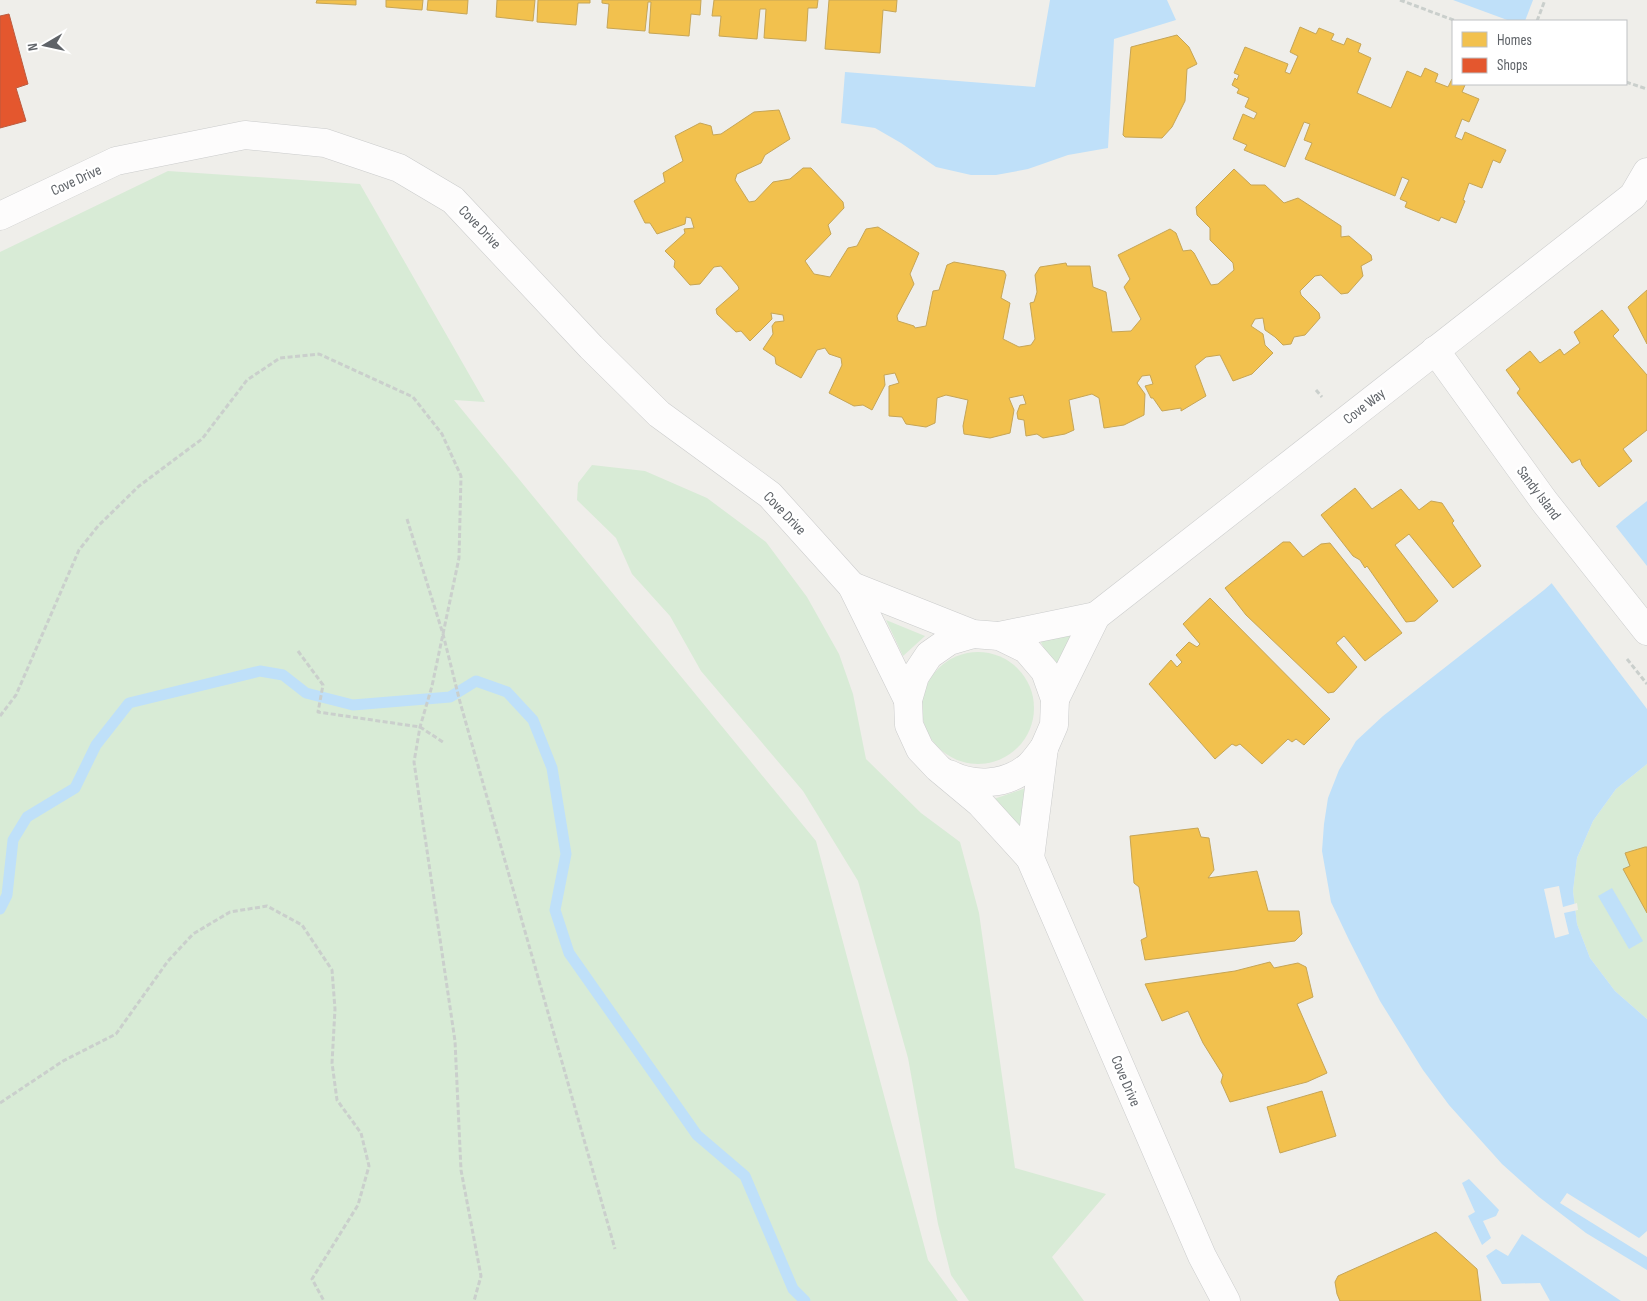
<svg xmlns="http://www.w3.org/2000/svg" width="1647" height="1301" font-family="'Sofia Sans Condensed',sans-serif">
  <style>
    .green { fill: #d8ebd6 }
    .water { fill: #bfe0f9 }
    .pier { fill: #efeeea }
    .homes { fill: #f2c14e; stroke: #c6a556 }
    .shops { fill: #e4572e; stroke: #bc5b3f }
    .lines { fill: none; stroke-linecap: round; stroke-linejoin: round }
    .stream { stroke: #bfe0f9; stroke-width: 11 }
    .street-casing { stroke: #cbcccc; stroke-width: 29 }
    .path { stroke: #cacfcc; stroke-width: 3; stroke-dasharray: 5 2.5; stroke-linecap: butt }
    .street { stroke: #fdfcfc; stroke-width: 28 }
    .labels { text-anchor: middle; stroke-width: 5; stroke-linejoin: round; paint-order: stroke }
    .street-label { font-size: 15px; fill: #5f6368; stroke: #fff }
  </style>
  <rect width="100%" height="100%" fill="#efeeea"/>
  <!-- green -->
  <g class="green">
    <polygon points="168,171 360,184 485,402 454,400 816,841 928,1260 958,1301 0,1301 0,252"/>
    <polygon points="592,465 645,471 707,498 766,542 807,597 839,654 853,694 866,759 921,813 960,842 979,913 1015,1168 1106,1194 1052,1257 1084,1301 969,1301 951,1275 938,1224 908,1058 858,881 803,791 701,671 670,616 632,574 616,538 577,500 578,483"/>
    <polygon points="886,620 925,636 903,656"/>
    <polygon points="1082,628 1058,673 1039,639"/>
    <circle cx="978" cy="708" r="56"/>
    <polygon points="1647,764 1647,1019 1615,991 1590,958 1577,924 1573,891 1577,858 1593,821 1616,789"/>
    <polygon points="1026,788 1019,837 991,800"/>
  </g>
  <!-- water -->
  <g class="water">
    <polygon points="1050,0 1167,0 1176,20 1114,39 1108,148 1068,155 1028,169 996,175 971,175 936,167 901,143 875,128 841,123 845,72 1035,87"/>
    <polygon points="1453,0 1533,0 1525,21 1510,21"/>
    <polygon points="1647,501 1647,764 1616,789 1593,821 1577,858 1573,891 1577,924 1590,958 1615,991 1647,1019 1647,1270 1586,1233 1539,1197 1502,1164 1449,1105 1423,1070 1380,1001 1349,940 1331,902 1322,851 1324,824 1328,798 1339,770 1356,741 1383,716 1544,590 1623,520"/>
    <polygon points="1612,888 1643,941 1629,949 1598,896"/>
    <polygon points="1469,1179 1499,1210 1496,1216 1483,1221 1491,1238 1482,1245 1468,1216 1475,1212 1462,1183"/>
    <polygon points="1522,1234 1621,1301 1550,1301 1540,1283 1502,1284 1486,1256 1496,1249 1508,1256"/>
  </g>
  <!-- pier -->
  <g class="pier">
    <polygon points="1614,524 1647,566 1647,709 1550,581"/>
    <polygon points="1559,886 1563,907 1577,903 1578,910 1564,913 1569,934 1555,938 1544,889"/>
    <polygon points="1567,1193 1639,1238 1647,1231 1647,1257 1560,1203"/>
  </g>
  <!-- homes -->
  <g class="homes">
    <polygon points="317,0 356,0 356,5 316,3"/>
    <polygon points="386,0 423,0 422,10 386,7"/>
    <polygon points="428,0 468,0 467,14 427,10"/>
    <polygon points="497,0 535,0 533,21 496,17"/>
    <polygon points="538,0 590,0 590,3 578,3 576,25 537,22"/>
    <polygon points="602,0 701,0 700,15 691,14 689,36 649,33 651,2 648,2 645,31 607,28 609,4 602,3"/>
    <polygon points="714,0 818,0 817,8 808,8 806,41 764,38 766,9 760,9 757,39 719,36 721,16 712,16"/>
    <polygon points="829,0 897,0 896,12 883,10 880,53 825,49"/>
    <polygon points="1300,27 1316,34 1319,28 1334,34 1331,40 1344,45 1347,38 1361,44 1358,52 1371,58 1357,93 1391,108 1407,71 1421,77 1425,68 1438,74 1435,82 1448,87 1452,79 1453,84 1465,85 1462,92 1479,99 1469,122 1462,119 1455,137 1462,140 1465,132 1506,150 1500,163 1493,160 1482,188 1469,183 1463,200 1465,201 1456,223 1441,217 1439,221 1405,207 1407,202 1400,199 1409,180 1402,177 1395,196 1305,159 1312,143 1304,140 1310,124 1304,122 1285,167 1244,150 1247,145 1233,139 1243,114 1254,119 1257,113 1245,107 1249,98 1237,93 1239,89 1232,85 1235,78 1237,80 1239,75 1234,73 1245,47 1288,64 1285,72 1290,74 1298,56 1290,52"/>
    <polygon points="1177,35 1189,47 1197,64 1187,69 1185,101 1172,127 1162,138 1125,137 1123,135 1131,47"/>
    <polygon points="779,110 790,139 765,155 761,163 737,174 735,180 749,202 755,201 773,182 790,179 803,168 811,168 843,202 844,208 828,225 831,234 805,261 814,274 830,277 848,248 857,246 866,229 878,227 919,253 910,274 914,284 897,316 898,321 914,326 915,328 926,326 933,291 939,290 947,265 954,262 1004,271 1006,275 1001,298 1010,303 1003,339 1019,347 1031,345 1035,339 1030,303 1034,302 1037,292 1035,275 1040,267 1066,263 1067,266 1090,266 1093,287 1106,292 1112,332 1131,331 1141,319 1124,287 1130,279 1118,255 1170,229 1176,233 1183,251 1191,250 1194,253 1211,285 1218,284 1234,270 1233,263 1210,240 1210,228 1197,215 1196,207 1234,169 1251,185 1265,185 1284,203 1298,198 1341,226 1341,237 1349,236 1371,255 1372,260 1361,266 1363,276 1348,293 1341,294 1321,275 1315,276 1300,291 1301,295 1319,313 1320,318 1305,335 1294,337 1291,344 1283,345 1275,337 1265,330 1263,318 1255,319 1251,326 1263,334 1265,345 1273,353 1252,374 1233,381 1220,355 1206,357 1195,366 1206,396 1181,411 1181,408 1162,411 1153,398 1151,398 1145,386 1153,384 1150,375 1142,376 1137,383 1145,394 1144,415 1124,425 1104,428 1099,398 1092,394 1069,400 1074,430 1065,434 1043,438 1037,434 1026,436 1024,420 1018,419 1017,413 1020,405 1026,404 1023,395 1009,398 1014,410 1010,433 990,438 964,434 963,426 968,400 946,395 937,398 935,423 926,427 906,424 902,417 889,416 889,386 899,383 895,373 884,375 885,385 872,410 863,405 854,406 829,393 842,365 841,358 829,354 825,348 817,350 801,378 776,364 775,357 763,349 773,334 772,326 775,322 784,321 783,315 771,313 772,319 750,341 741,331 736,332 717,314 716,309 739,289 738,286 721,266 714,267 700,284 690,285 674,267 675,261 665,251 685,233 684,229 694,228 691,218 686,217 685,224 657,234 650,223 645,223 634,201 665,182 663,173 683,161 675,136 700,123 711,126 713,135 721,134 754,112"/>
    <polygon points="1647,290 1647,344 1628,307"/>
    <polygon points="1602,310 1619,330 1613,336 1647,375 1647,430 1623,449 1632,461 1599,487 1582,465 1580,459 1572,463 1517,393 1520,389 1506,370 1530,351 1540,363 1560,349 1564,355 1580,343 1574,332"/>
    <polygon points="1355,488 1372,509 1401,489 1419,510 1431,501 1442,503 1454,521 1452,523 1481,566 1453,588 1409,534 1395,545 1438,601 1415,621 1406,622 1367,566 1365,568 1360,560 1353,556 1321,515"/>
    <polygon points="1283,542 1290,542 1303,557 1321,544 1330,543 1402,633 1365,661 1344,636 1336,643 1357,667 1334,692 1328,693 1246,615 1225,588"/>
    <polygon points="1210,598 1330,719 1304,745 1296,739 1292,742 1288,739 1262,764 1240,744 1236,746 1232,744 1215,759 1149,684 1171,660 1177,667 1182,662 1176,655 1189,642 1197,647 1200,644 1183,624"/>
    <polygon points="1198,828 1201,837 1209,838 1214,870 1208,878 1257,871 1268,911 1299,911 1302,934 1295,941 1145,960 1141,940 1147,937 1139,887 1134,883 1130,836"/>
    <polygon points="1645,847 1647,847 1647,913 1623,869 1630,866 1625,853"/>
    <polygon points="1270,962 1274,968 1298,963 1306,967 1313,997 1297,1004 1327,1073 1307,1082 1230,1102 1221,1082 1223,1075 1203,1043 1188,1011 1162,1021 1145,984 1235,971"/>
    <polygon points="1322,1091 1336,1136 1280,1153 1267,1107"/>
    <polygon points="1436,1232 1477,1269 1481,1301 1340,1301 1337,1294 1335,1282 1338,1276"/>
  </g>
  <!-- shops -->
  <polygon class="shops" points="9,14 28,84 16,88 26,121 0,128 0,16"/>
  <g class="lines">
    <!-- stream -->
    <polyline class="stream" points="0,909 7,895 13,840 27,817 75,788 96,745 129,703 260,671 283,675 306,693 353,705 450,697 476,681 507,692 533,720 552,768 566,854 555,910 569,953 697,1135 745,1176 793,1289 805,1301"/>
    <!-- street casing -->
    <g class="street-casing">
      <g id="street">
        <polyline points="0,216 116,161 245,135 325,143 399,168 453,200 591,347 659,414 770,495 852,586 908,700"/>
        <polyline points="1435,350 1544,501 1647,631"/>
        <polyline points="852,586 973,634 999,636 1026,649 1045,671 1055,699 1054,725 1044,748 1030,858"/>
        <polyline points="973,634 949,641 929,655 915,676 908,700 909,725 920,749 938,768 980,803 1030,858 1202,1256 1226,1301"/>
        <polyline points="999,636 1096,616"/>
        <polyline points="1055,699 1096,616 1633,196 1647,172"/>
        <path d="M949 774C974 787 1006 785 1028 767 1034 762 1039 754 1044 748"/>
      </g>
    </g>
    <!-- path -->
    <g class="path">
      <polyline points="1400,0 1456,21"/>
      <polyline points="1537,21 1545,0"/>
      <polyline points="1626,82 1647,89"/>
      <polyline points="1316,390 1322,397"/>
      <polyline points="407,519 443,634 460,702 615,1249"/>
      <polyline points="298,651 323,685 318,712 420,727 443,742"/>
      <polyline points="1627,659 1647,684"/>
      <polyline points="0,716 16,695 79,550 98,526 139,486 202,439 247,380 280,358 319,354 413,397 442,434 461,476 459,558 432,686 420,727 414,762 455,1041 461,1170 481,1276 474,1301"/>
      <polyline points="0,1103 63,1061 116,1034 168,961 193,934 230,912 267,906 302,925 332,970 335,1009 332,1063 337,1100 361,1133 369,1166 358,1205 312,1279 324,1301"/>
    </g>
    <!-- street -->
    <use href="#street" class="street"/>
  </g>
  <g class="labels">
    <!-- street labels -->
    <g class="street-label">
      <text transform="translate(76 180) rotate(-25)" y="5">Cove Drive</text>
      <text transform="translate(480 227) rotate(46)" y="5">Cove Drive</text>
      <text transform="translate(1364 406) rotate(-38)" y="5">Cove Way</text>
      <text transform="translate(1539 493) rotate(53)" y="5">Sandy Island</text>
      <text transform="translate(785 513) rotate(46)" y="5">Cove Drive</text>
      <text transform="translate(1126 1081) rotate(67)" y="5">Cove Drive</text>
    </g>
  </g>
  <!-- legend -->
  <rect x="1452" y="20" width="175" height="65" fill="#ffffff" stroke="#bfc1c3"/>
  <rect x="1462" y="32" width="25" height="15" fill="#f2c14e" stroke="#bfc1c3"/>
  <text x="1497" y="45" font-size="15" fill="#5f6368">Homes</text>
  <rect x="1462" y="58" width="25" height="15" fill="#e4572e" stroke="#bfc1c3"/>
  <text x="1497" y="70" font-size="15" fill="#5f6368">Shops</text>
  <!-- north arrow -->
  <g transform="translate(45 45) rotate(261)" stroke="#ffffff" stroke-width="4" paint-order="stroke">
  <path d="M0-4L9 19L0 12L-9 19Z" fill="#5f6368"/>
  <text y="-8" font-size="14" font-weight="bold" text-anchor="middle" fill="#5f6368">N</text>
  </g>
</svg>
